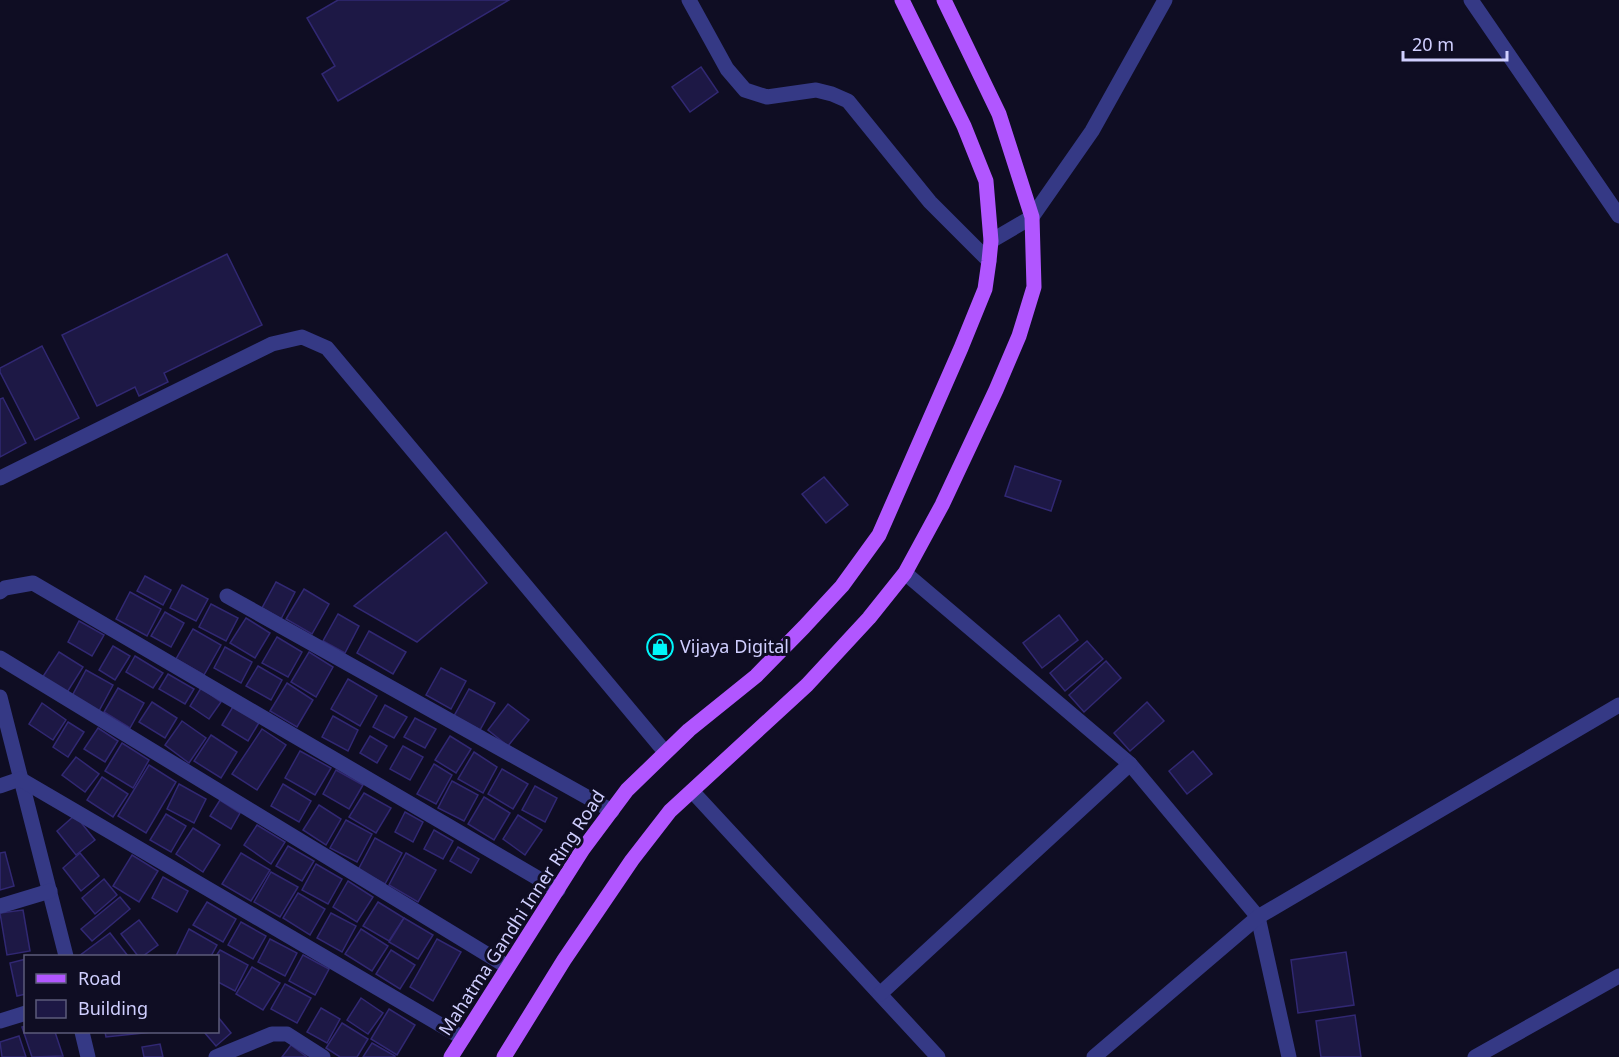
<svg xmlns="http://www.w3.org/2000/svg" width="1619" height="1057" font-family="'Noto Sans',sans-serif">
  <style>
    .building { fill: #1d1845; stroke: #312873; stroke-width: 1.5 }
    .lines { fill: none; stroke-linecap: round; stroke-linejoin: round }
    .minor { stroke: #353985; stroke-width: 15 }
    .major { stroke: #b156ff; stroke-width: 15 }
    .labels { text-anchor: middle; stroke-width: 6; stroke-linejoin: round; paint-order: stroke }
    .poi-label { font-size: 18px; fill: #d0cfff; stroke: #0f0d23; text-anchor: start }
    .street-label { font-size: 18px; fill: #d0cfff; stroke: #0f0d23 }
  </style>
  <rect width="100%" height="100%" fill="#0f0d23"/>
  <!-- building -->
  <g class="building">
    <polygon points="338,0 509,0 338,101 322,74 335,66 307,18"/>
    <polygon points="701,67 718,92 690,112 672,87"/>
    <polygon points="227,254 262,325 164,373 168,382 139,396 135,387 97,406 62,335"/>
    <polygon points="42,346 79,418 35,440 0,372 0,368"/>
    <polygon points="3,398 26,443 0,457 0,399"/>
    <polygon points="1015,466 1061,481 1051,511 1005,496"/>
    <polygon points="824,477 848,505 826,523 802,494"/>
    <polygon points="446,532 487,583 417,642 354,606"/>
    <polygon points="145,576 171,590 163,605 137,591"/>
    <polygon points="276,582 295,592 281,619 262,608"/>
    <polygon points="182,585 208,599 196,621 170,608"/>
    <polygon points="304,589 329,604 312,634 286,619"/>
    <polygon points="130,592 161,609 147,636 116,619"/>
    <polygon points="211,604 238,618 226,641 199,627"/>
    <polygon points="165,612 184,623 171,647 151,636"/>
    <polygon points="338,614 359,626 345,653 323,641"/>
    <polygon points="1059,615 1078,640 1042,668 1023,643"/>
    <polygon points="246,618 270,633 255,658 230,643"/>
    <polygon points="79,621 104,635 92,656 68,642"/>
    <polygon points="193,629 221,645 204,675 176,659"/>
    <polygon points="369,631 406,652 393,674 357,653"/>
    <polygon points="277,637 302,652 288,677 262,663"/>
    <polygon points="1087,641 1103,659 1065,691 1050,673"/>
    <polygon points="113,646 130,656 115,680 99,670"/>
    <polygon points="225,647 252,662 241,683 214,668"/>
    <polygon points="59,652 83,667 66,694 42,678"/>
    <polygon points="309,652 333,667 316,697 291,682"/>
    <polygon points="135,656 163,673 153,688 126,672"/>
    <polygon points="1106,661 1121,678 1084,712 1069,695"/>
    <polygon points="258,666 282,680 271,700 246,686"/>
    <polygon points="441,668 466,681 451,709 426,695"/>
    <polygon points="86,670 113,685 99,711 72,696"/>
    <polygon points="168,674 194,689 185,704 159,689"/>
    <polygon points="348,679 377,696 360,726 331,709"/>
    <polygon points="287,683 313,700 297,727 270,711"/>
    <polygon points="118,688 144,703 130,728 104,712"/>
    <polygon points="201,688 221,702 209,719 190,706"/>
    <polygon points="469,689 495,703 480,730 454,716"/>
    <polygon points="152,702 177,718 165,738 139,722"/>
    <polygon points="1147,702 1164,721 1130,751 1114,733"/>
    <polygon points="42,703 66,720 53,740 29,724"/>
    <polygon points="508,704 529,720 508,746 488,730"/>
    <polygon points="234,705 260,721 248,741 222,725"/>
    <polygon points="385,705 407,717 394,738 373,727"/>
    <polygon points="333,716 358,730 348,751 322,737"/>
    <polygon points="415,718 436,729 425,748 404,737"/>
    <polygon points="182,721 206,738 189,763 165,745"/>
    <polygon points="68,722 84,732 68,757 53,747"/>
    <polygon points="98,728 118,741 105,762 84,749"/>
    <polygon points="262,729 286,745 257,790 232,774"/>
    <polygon points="211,735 237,752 221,778 194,761"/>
    <polygon points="370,736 387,746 377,763 360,753"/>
    <polygon points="450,736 471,749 456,773 435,760"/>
    <polygon points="122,743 149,760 133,788 105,771"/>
    <polygon points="403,746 423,757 410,780 390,769"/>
    <polygon points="300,751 331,768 315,795 285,778"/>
    <polygon points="1193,751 1212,774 1187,794 1169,771"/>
    <polygon points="474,752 497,767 483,793 458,779"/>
    <polygon points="76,757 99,774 85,792 62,775"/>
    <polygon points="434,764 452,775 436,804 417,794"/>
    <polygon points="149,765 176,782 146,833 118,816"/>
    <polygon points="502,769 528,784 513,809 488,794"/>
    <polygon points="336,770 363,785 349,809 323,794"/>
    <polygon points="102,777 128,794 113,817 87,800"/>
    <polygon points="452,781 478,795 464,821 438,808"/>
    <polygon points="179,784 206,799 194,823 167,809"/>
    <polygon points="283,784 311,801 299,822 271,806"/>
    <polygon points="535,786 557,798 545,822 522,810"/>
    <polygon points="364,793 391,808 376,833 349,817"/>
    <polygon points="484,797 510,813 494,840 468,824"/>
    <polygon points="220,800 240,813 231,829 210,816"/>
    <polygon points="319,805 341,819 326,845 303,830"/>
    <polygon points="405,812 423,822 413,842 395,832"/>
    <polygon points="166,814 186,826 171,852 150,840"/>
    <polygon points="75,815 95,840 76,855 57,831"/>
    <polygon points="518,815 542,830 525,855 503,839"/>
    <polygon points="346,820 372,834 357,862 330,848"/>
    <polygon points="257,825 285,842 271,864 244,845"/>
    <polygon points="193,828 220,845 203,872 176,854"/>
    <polygon points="434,830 453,841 443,859 424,849"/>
    <polygon points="375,838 402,853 385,884 358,870"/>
    <polygon points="288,846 314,861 302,881 276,866"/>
    <polygon points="458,847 479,859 471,873 450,861"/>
    <polygon points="5,852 14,886 0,890 0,853"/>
    <polygon points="80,853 99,876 81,891 63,868"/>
    <polygon points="241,853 270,870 251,901 222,884"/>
    <polygon points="406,853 436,870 418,902 389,885"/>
    <polygon points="132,855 158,871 139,902 113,886"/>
    <polygon points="316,864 342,879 328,904 302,890"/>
    <polygon points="271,872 298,887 280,917 254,902"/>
    <polygon points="163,877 188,891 177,912 152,898"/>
    <polygon points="104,879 117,895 95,914 82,898"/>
    <polygon points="348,881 373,897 357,922 333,907"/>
    <polygon points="298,893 325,909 310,935 283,918"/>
    <polygon points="120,897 130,909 92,941 81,929"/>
    <polygon points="207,902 236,919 223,942 193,925"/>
    <polygon points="378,902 404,918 389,941 363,926"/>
    <polygon points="23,910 30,951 7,955 0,913"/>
    <polygon points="331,913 356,926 342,952 317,938"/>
    <polygon points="404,918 433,935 418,959 389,942"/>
    <polygon points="139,920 158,945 143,956 138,956 121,934"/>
    <polygon points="241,922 266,936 253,959 228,945"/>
    <polygon points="189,929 217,945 211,956 176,956"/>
    <polygon points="361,929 388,946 372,971 345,954"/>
    <polygon points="110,933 128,956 79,956"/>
    <polygon points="270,939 297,953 285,976 258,962"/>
    <polygon points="437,939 461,952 433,1001 410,987"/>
    <polygon points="220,950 248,965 235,991 218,982 216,956"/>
    <polygon points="391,950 415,965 400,989 376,974"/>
    <polygon points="1346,952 1354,1005 1298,1013 1291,960"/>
    <polygon points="303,955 329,969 315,995 289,981"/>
    <polygon points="26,959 26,994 17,996 10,963"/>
    <polygon points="252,967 280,983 263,1010 236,994"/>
    <polygon points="285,984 311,998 297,1023 271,1009"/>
    <polygon points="361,998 383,1013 368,1034 347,1020"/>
    <polygon points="321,1008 340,1019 327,1043 307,1032"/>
    <polygon points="389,1009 415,1025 397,1055 371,1039"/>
    <polygon points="1355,1015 1361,1057 1321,1057 1316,1021"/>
    <polygon points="218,1017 231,1033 216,1046 204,1032 218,1032"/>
    <polygon points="342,1023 368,1039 357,1057 340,1057 326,1048"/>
    <polygon points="26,1026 26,1032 55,1032 63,1056 32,1057 22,1027"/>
    <polygon points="105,1032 153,1032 106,1037"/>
    <polygon points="19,1036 26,1057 2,1057 0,1042"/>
    <polygon points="372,1043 395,1056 395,1057 363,1057"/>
    <polygon points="160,1044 163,1057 144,1057 142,1047"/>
    <polygon points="291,1045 307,1057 282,1057"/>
  </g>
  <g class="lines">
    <!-- minor -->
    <g class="minor">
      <polyline points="689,0 727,69 745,90 767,97 816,90 832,94 848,101 930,202 989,261"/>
      <polyline points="1471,0 1619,216"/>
      <polyline points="991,241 1032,217 1092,131 1165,0"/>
      <polyline points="0,478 272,344 302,337 327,348 665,752"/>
      <polyline points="905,573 1130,764 1258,917 1289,1057"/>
      <polyline points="0,592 5,588 33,583 558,890"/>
      <polyline points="227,596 612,811"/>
      <polyline points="0,658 508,967"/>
      <polyline points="0,697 66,956"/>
      <polyline points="0,786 20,779 463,1038"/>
      <polyline points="692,791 938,1057"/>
      <polyline points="0,906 50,891"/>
      <polyline points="880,994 1130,764"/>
      <polyline points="0,1021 26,1013"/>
      <polyline points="82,1032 88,1057"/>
      <polyline points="216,1057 272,1034 287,1034 323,1057"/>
      <polyline points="1094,1057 1258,917 1619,705"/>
      <polyline points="1475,1057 1619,976"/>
    </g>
    <!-- major -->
    <g class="major">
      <polyline points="451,1057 583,849 627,790 689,730 756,676 804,627 842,586 879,535 961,348 985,289 989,261 991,241 986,181 964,126 902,0"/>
      <polyline points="504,1057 564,960 632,860 670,811 807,685 869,618 905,573 942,505 996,390 1019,336 1034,287 1032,217 999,114 944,0"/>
    </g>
  </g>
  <!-- icons -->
  <defs>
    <g id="shop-ring" transform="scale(1.35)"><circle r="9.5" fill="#0f0d23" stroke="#00f7fa" stroke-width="1.5"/><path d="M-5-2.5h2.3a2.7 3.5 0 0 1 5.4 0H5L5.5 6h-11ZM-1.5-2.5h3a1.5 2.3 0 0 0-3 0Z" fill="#00f7fa"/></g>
  </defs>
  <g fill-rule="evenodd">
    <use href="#shop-ring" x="660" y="647"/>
  </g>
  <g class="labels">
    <!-- poi labels -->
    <g class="poi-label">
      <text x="680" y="653">Vijaya Digital</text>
    </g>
    <!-- street labels -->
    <g class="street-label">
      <text transform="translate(522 913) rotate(-57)" y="6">Mahatma Gandhi Inner Ring Road</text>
    </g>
  </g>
  <!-- legend -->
  <rect x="24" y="955" width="195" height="78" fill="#0f0d23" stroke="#5c5b7b" stroke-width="1.5"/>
  <rect x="36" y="974" width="30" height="9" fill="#b156ff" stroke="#5c5b7b" stroke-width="1.5"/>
  <text x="78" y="985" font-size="18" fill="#d0cfff">Road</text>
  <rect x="36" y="1000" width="30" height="18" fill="#1d1845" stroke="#5c5b7b" stroke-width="1.5"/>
  <text x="78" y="1015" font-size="18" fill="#d0cfff">Building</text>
  <!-- scale -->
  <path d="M1403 51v9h104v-9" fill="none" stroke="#d0cfff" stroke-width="3"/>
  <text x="1412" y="51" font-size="18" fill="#d0cfff" stroke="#0f0d23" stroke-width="4.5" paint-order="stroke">20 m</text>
</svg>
